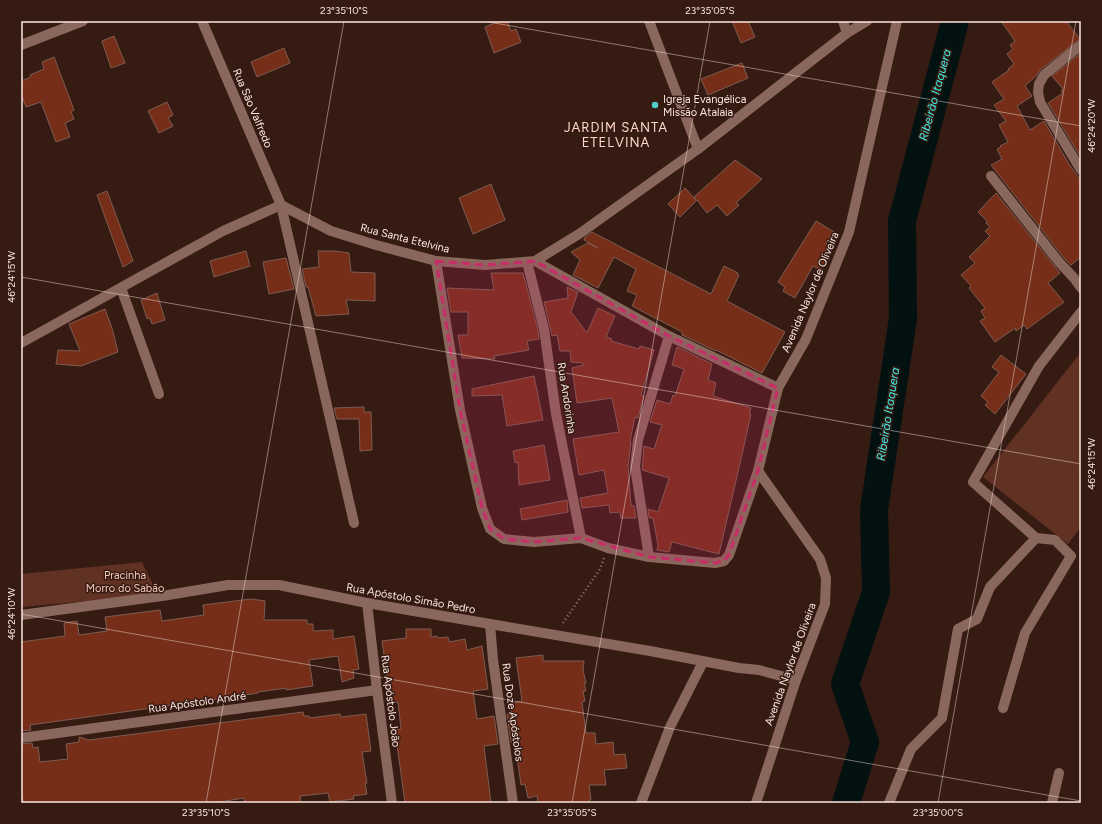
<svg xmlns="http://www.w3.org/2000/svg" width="1102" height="824" font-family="Figtree,sans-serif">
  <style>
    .green { fill: #613224 }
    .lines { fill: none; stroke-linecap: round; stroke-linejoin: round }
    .river { stroke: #031111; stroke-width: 28 }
    .building { fill: #762e18; stroke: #7d5c51 }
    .path { stroke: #937c74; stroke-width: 2.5; stroke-dasharray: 1 3; stroke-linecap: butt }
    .minor { stroke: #8a675c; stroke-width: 10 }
    .marked { fill: #c82d68; fill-opacity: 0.2; stroke: #c82d68; stroke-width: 3; stroke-dasharray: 8 5; stroke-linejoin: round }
    .ticks { fill: none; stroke: #fbe7e1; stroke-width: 1; stroke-opacity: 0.45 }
    .poi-dot { fill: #53cdc9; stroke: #361b12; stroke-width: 1.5 }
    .labels { text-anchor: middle; stroke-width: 3; stroke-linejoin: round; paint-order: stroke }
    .poi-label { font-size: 11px; fill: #fbe7e1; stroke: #361b12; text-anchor: start }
    .street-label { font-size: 11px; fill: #fbe7e1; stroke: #361b12 }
    .park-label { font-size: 11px; fill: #f6c9bb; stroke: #361b12 }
    .water-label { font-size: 12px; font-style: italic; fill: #3eeee9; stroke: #361b12 }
    .quarter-label { font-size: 13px; letter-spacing: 1px; fill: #fed7cb; stroke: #361b12 }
    .neatline { fill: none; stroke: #fbe7e1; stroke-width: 1.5 }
    .ticks-label { font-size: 10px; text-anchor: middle; fill: #fbe7e1 }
  </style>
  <rect width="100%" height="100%" fill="#361b12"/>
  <!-- green -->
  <g class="green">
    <polygon points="1081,352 1081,527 1068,544 983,477"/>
    <polygon points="142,562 158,595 21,607 21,574"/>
  </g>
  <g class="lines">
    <!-- river -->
    <polyline class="river" points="846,803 865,742 845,684 876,592 874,510 903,318 902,221 955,21"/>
  </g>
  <!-- building -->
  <g class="building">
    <polygon points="499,21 507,21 511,31 516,29 521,42 494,53 485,27"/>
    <polygon points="732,21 748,21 755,37 741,43"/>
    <polygon points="1001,21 1066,21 1080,39 1040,70 1036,76 1025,86 1032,96 1017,106 1030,130 1044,121 1069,164 1081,181 1081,257 1071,265 1064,258 991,165 1002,159 997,149 1001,147 1000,146 1008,142 999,125 1006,121 994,105 1004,99 992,82 1009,70 1008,69 1014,64 1007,54 1013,49 1010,45 1015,41"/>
    <polygon points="114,36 125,63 111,68 102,41"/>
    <polygon points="284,48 290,63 257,77 251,62"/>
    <polygon points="1081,53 1081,156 1080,156 1048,103 1063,93 1061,91 1063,89 1052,76"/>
    <polygon points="54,57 74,110 71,112 74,119 65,123 70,137 56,142 41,102 26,107 21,94 21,81 31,77 30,75 44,69 42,62"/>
    <polygon points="742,63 748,78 708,95 701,79"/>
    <polygon points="167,102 173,115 168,118 173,126 159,133 148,111"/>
    <polygon points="735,160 762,179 736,203 739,205 727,216 717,205 707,213 697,200 680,217 668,204 685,188 696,200 694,197"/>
    <polygon points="491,184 505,220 473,234 459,198"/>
    <polygon points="107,191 133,261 123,267 97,195"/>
    <polygon points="996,193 1060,273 1048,283 1064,302 1027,329 1024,325 1016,331 1015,328 995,342 980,321 985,318 981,311 985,308 969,288 971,286 961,275 975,263 969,257 990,236 985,231 990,227 986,223 987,221 978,212"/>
    <polygon points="816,221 834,232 826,244 831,248 830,250 832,251 821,270 813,266 795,298 783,291 785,287 778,282"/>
    <polygon points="592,232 711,294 724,266 738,273 737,274 739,275 727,301 785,332 762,373 716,350 716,351 682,335 682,332 632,306 637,295 627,291 636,269 614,257 598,288 573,275 580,260 571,252 588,243 598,248 584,240 585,237"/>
    <polygon points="246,251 250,266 214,277 210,261"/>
    <polygon points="318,251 335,251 349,253 351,272 375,273 375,301 346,300 349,314 316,316 308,287 306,287 302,269 319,267"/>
    <polygon points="286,258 294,289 269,294 263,262"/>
    <polygon points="491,273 523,273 538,330 539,339 527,341 529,350 494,356 495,359 462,358 458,335 468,335 468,312 451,312 447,288 494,290"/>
    <polygon points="567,287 578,292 571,312 587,333 598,308 615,316 606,337 612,339 611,341 639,349 640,346 654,350 641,395 644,396 638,418 635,417 630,441 631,442 628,466 631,505 634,506 636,518 621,518 620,512 610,513 609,505 582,508 580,498 608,493 604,470 579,475 573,439 619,432 612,398 577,403 572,368 584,365 583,363 571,362 570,351 560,351 557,335 552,336 544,302 568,298"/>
    <polygon points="157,293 165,320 152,324 150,318 147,319 141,300"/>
    <polygon points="105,309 112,328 118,352 81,366 56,364 58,350 80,351 69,324"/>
    <polygon points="677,347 712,364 708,380 716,383 713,396 751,408 749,414 751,414 741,459 719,554 672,542 669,552 657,550 658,545 653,518 649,518 648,509 658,512 669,478 642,470 644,446 654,449 662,425 650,422 657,400 670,404 673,395 675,396 684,369 672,365"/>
    <polygon points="1001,355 1026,374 995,414 985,405 988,402 981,396 999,372 992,367"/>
    <polygon points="534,376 543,420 507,426 502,395 472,396 472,389"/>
    <polygon points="364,407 364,412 371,412 372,450 360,451 359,419 337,419 334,408"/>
    <polygon points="544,445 550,480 519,485 518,462 515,463 513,451"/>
    <polygon points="567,500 568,512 522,520 520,509"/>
    <polygon points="251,599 265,601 264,620 307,620 307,624 313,624 313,631 333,630 333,639 354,636 359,669 353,670 354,678 342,682 338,656 309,660 313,686 286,690 286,688 258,692 258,693 245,695 30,725 31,730 21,731 21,642 65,636 64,623 77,621 79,635 107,631 105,617 160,610 162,621 204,615 203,605"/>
    <polygon points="406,629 431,629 431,637 437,636 438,638 448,637 449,642 465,639 467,650 482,646 488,689 473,691 477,719 494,716 498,744 484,746 491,803 405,803 395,730 401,729 398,702 391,704 382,641 406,638"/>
    <polygon points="543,655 543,661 584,661 583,670 586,683 584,683 586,691 583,691 585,701 582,702 586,733 595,733 596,744 613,742 614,755 625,754 627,768 604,770 606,785 589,785 591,800 589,800 589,802 583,803 538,803 537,796 528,798 525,784 521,785 515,742 511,742 507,714 512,714 510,704 522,701 516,658"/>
    <polygon points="303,712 304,716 309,716 310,718 340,714 341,717 366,714 371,751 362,752 367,783 365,783 367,794 353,796 354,799 330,802 328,793 300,796 301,803 245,803 244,798 213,803 24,803 23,799 21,799 21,744 32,743 33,748 38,747 40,762 68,759 66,744 79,742 79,737 89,740"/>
  </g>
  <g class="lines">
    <!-- path -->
    <polyline class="path" points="563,623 600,569 604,558"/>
    <!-- minor -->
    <g class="minor">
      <polyline points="202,21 281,205 354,523"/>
      <polyline points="649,21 698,149"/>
      <polyline points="843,21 847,33"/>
      <polyline points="21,45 83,21"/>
      <polyline points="1081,45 1044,75 1039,84 1038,92 1040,102 1081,170"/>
      <polyline points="991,176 1059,262 1074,278 1081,288"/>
      <polyline points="281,205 331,231 376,245 436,261 485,265 535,261 579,234 698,149 847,33 867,21"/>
      <polyline points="436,261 460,410 482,508 490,529 504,539 534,542 581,538 608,548 649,557 715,563 724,561 729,555 758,471 778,388 806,339 849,232 897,21"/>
      <polyline points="535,261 669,336 778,388"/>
      <polyline points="527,262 544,329 556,414 581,538"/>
      <polyline points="121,288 159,394"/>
      <polyline points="21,343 223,231 281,205"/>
      <polyline points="649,557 635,467 638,440 669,336"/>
      <polyline points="367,603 377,690 392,803"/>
      <polyline points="21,615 162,596 228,585 279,585 367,603 490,624 650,651 739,668 759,670 796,680"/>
      <polyline points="490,624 493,660 513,803"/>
      <polyline points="1003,708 1025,633 1071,556 1055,540 1036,538"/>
      <polyline points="21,738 377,690"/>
      <polyline points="641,803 670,727 703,662"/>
      <polyline points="756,803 796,680 825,604 826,578 820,559 758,471"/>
      <polyline points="889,803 911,749 942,718 958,629 977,619 990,587 1036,538 973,482 1039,366 1081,312"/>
      <polyline points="1052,803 1059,773"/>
    </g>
  </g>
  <!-- marked area -->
  <path class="marked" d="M436 261 485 265 535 261 669 336 778 388 758 471 729 555 724 561 715 563 649 557 581 538 534 542 504 539 490 529 482 508 460 410Z"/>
  <!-- ticks -->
  <path class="ticks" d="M483 21 1081 126M21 277 1081 464M21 614 1081 801M206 803 344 21M572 803 710 21M938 803 1076 21"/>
  <!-- markers -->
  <circle class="poi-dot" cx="655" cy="105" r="4"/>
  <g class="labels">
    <!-- poi labels -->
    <g class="poi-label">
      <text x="663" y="103">Igreja Evangélica<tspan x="663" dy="13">Missão Atalaia</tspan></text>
    </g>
    <!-- street labels -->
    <g class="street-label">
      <text transform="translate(253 108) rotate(67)" y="4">Rua São Valfredo</text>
      <text transform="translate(405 238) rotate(14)" y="4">Rua Santa Etelvina</text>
      <text transform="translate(810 292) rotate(-67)" y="4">Avenida Naylor de Oliveira</text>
      <text transform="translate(567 398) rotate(81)" y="4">Rua Andorinha</text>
      <text transform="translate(411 598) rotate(10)" y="4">Rua Apóstolo Simão Pedro</text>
      <text transform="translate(790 664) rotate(-70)" y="4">Avenida Naylor de Oliveira</text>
      <text transform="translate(391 701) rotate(83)" y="4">Rua Apóstolo João</text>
      <text transform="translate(197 702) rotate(-8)" y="4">Rua Apóstolo André</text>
      <text transform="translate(513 712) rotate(82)" y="4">Rua Doze Apóstolos</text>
    </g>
    <!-- park labels -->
    <g class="park-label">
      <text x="125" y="579">Pracinha<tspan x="125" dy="13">Morro do Sabão</tspan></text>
    </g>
    <!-- water labels -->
    <g class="water-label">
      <text transform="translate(935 95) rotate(-75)" y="4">Ribeirão Itaquera</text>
      <text transform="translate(888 414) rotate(-81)" y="4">Ribeirão Itaquera</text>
    </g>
    <!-- quarter labels -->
    <g class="quarter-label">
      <text x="616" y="132">JARDIM SANTA<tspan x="616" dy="15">ETELVINA</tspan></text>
    </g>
  </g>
  <!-- border -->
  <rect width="1102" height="824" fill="none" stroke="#361b12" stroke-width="44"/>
  <rect x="22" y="22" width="1058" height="780" class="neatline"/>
  <g class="ticks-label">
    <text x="344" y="14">23°35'10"S</text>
    <text x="710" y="14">23°35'05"S</text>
    <text transform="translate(1091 126) rotate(-90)" y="4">46°24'20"W</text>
    <text transform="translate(11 277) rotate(-90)" y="4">46°24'15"W</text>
    <text transform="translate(1091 464) rotate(-90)" y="4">46°24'15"W</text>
    <text transform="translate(11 614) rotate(-90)" y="4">46°24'10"W</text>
    <text x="206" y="816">23°35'10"S</text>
    <text x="572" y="816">23°35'05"S</text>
    <text x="938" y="816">23°35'00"S</text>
  </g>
</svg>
